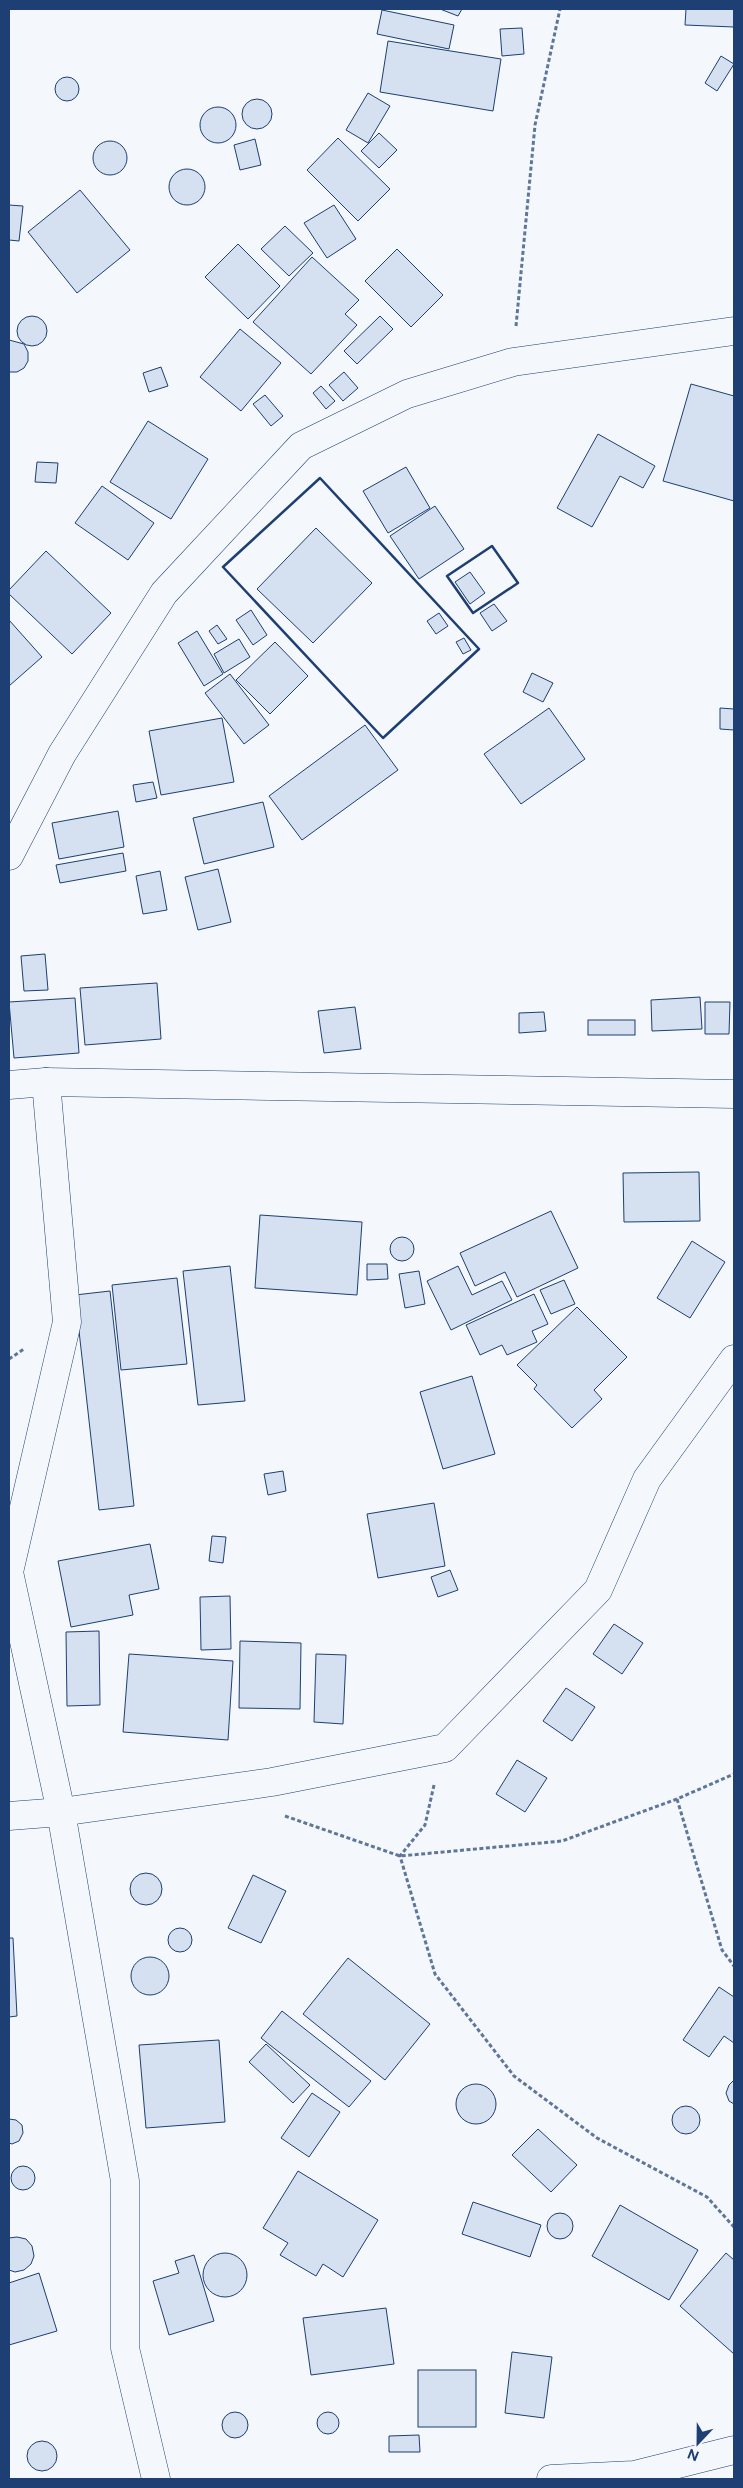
<svg xmlns="http://www.w3.org/2000/svg" width="743" height="2488" font-family="Figtree,sans-serif">
  <style>
    .building { fill: #d5e0f0; stroke: #1d3f73 }
    .lines { fill: none; stroke-linecap: round; stroke-linejoin: round }
    .street-casing { stroke: #1d3f73; stroke-width: 29 }
    .secondary-casing { stroke: #1d3f73; stroke-width: 29 }
    .path { stroke: #5e769c; stroke-width: 3; stroke-dasharray: 4 2.5; stroke-linecap: butt }
    .street { stroke: #f4f7fb; stroke-width: 28 }
    .secondary { stroke: #f4f7fb; stroke-width: 28 }
    .wall { stroke: #1d3f73; stroke-width: 2.5 }
  </style>
  <rect width="100%" height="100%" fill="#f4f7fb"/>
  <!-- building -->
  <g class="building">
    <polygon points="440,9 462,9 458,16"/>
    <polygon points="686,9 734,9 734,27 685,25"/>
    <polygon points="382,10 454,25 449,49 377,34"/>
    <polygon points="522,28 524,54 502,56 500,29"/>
    <polygon points="388,41 501,59 493,111 380,92"/>
    <polygon points="721,56 734,64 717,91 705,83"/>
    <circle cx="67" cy="89" r="12"/>
    <polygon points="368,93 390,106 368,143 346,130"/>
    <circle cx="257" cy="114" r="15"/>
    <circle cx="218" cy="125" r="18"/>
    <polygon points="379,133 397,150 379,168 361,151"/>
    <polygon points="338,138 390,189 358,221 307,170"/>
    <polygon points="255,139 261,165 240,170 234,145"/>
    <circle cx="110" cy="158" r="17"/>
    <circle cx="187" cy="187" r="18"/>
    <polygon points="80,190 130,250 77,293 28,232"/>
    <polygon points="9,205 23,206 19,241 9,240"/>
    <polygon points="334,205 356,239 327,258 304,223"/>
    <polygon points="285,226 313,253 289,276 261,249"/>
    <polygon points="238,244 280,286 248,319 205,277"/>
    <polygon points="397,249 443,295 411,327 365,281"/>
    <polygon points="312,257 359,300 345,314 357,325 311,374 253,322"/>
    <polygon points="380,316 393,329 357,364 344,351"/>
    <circle cx="32" cy="331" r="15"/>
    <polygon points="240,329 281,363 241,411 200,377"/>
    <polygon points="9,340 24,344 28,352 28,361 24,368 17,372 9,372"/>
    <polygon points="161,367 168,386 149,392 143,373"/>
    <polygon points="344,372 358,388 343,401 329,385"/>
    <polygon points="691,384 734,396 734,501 663,481"/>
    <polygon points="321,386 335,401 326,409 313,393"/>
    <polygon points="265,395 283,416 271,426 253,404"/>
    <polygon points="148,421 208,459 171,519 110,482"/>
    <polygon points="598,434 655,466 643,488 620,476 592,527 557,508"/>
    <polygon points="37,462 58,463 56,483 35,482"/>
    <polygon points="406,467 430,508 388,533 363,491"/>
    <polygon points="102,486 154,523 128,560 75,523"/>
    <polygon points="435,506 464,549 419,579 390,536"/>
    <polygon points="316,528 372,583 313,643 257,589"/>
    <polygon points="46,551 111,613 72,654 9,594 9,590"/>
    <polygon points="470,572 485,593 470,604 455,582"/>
    <polygon points="494,604 507,621 492,631 480,613"/>
    <polygon points="251,610 267,635 253,645 236,620"/>
    <polygon points="439,613 448,626 436,634 427,621"/>
    <polygon points="9,620 42,657 9,686"/>
    <polygon points="217,625 227,639 218,644 209,631"/>
    <polygon points="197,631 223,674 204,686 178,643"/>
    <polygon points="464,638 471,650 463,654 456,642"/>
    <polygon points="239,639 250,657 224,673 214,654"/>
    <polygon points="275,642 308,676 270,714 236,680"/>
    <polygon points="532,673 553,683 543,702 523,692"/>
    <polygon points="230,674 269,725 244,744 205,693"/>
    <polygon points="549,708 585,759 521,804 484,754"/>
    <polygon points="720,708 734,709 734,730 720,729"/>
    <polygon points="222,718 234,782 161,795 149,731"/>
    <polygon points="365,725 398,770 302,840 269,796"/>
    <polygon points="153,782 157,798 136,802 133,785"/>
    <polygon points="263,802 274,847 204,864 193,818"/>
    <polygon points="118,811 124,847 59,859 52,823"/>
    <polygon points="123,853 126,871 60,883 56,865"/>
    <polygon points="218,869 231,922 198,930 185,877"/>
    <polygon points="160,871 167,910 143,914 136,876"/>
    <polygon points="45,954 48,990 24,991 21,956"/>
    <polygon points="157,983 161,1039 85,1045 80,988"/>
    <polygon points="700,997 702,1029 652,1031 651,1000"/>
    <polygon points="75,998 79,1053 14,1058 9,1002"/>
    <polygon points="705,1002 730,1002 729,1034 705,1034"/>
    <polygon points="355,1007 361,1049 324,1053 318,1011"/>
    <polygon points="544,1012 546,1031 519,1033 519,1013"/>
    <rect x="588" y="1020" width="47" height="15"/>
    <polygon points="699,1172 700,1221 624,1222 623,1173"/>
    <polygon points="551,1211 578,1268 517,1297 505,1272 475,1286 460,1253"/>
    <polygon points="260,1215 362,1222 357,1295 255,1288"/>
    <circle cx="402" cy="1249" r="12"/>
    <polygon points="692,1241 725,1262 690,1318 657,1298"/>
    <polygon points="367,1264 387,1264 388,1279 367,1280"/>
    <polygon points="230,1266 245,1401 198,1405 183,1271"/>
    <polygon points="458,1266 472,1295 502,1281 512,1300 451,1330 427,1281"/>
    <polygon points="419,1271 425,1304 405,1308 399,1274"/>
    <polygon points="177,1278 187,1364 121,1370 112,1285"/>
    <polygon points="564,1280 575,1304 551,1314 540,1290"/>
    <polygon points="110,1291 134,1506 99,1510 75,1295"/>
    <polygon points="534,1294 548,1324 532,1331 537,1342 507,1355 502,1345 480,1355 466,1325"/>
    <polygon points="577,1307 627,1357 594,1390 602,1399 572,1428 534,1389 537,1385 517,1365"/>
    <polygon points="472,1376 495,1454 443,1469 420,1392"/>
    <polygon points="283,1471 286,1491 268,1495 264,1474"/>
    <polygon points="434,1503 445,1566 378,1578 367,1514"/>
    <polygon points="212,1536 226,1537 223,1563 209,1561"/>
    <polygon points="150,1544 159,1589 129,1595 133,1615 71,1627 58,1561"/>
    <polygon points="450,1570 458,1590 438,1597 431,1577"/>
    <polygon points="230,1596 231,1649 201,1650 200,1597"/>
    <polygon points="614,1624 643,1643 622,1674 593,1654"/>
    <polygon points="99,1631 100,1705 67,1706 66,1632"/>
    <polygon points="240,1641 301,1643 300,1709 239,1708"/>
    <polygon points="129,1654 233,1661 228,1740 123,1732"/>
    <polygon points="316,1654 346,1655 343,1724 314,1722"/>
    <polygon points="566,1688 595,1707 572,1741 543,1721"/>
    <polygon points="517,1760 547,1778 525,1812 496,1794"/>
    <circle cx="146" cy="1889" r="16"/>
    <polygon points="253,1875 286,1891 261,1943 228,1928"/>
    <circle cx="180" cy="1940" r="12"/>
    <polygon points="9,1938 13,1938 17,2016 9,2017"/>
    <circle cx="150" cy="1976" r="19"/>
    <polygon points="348,1958 430,2024 385,2080 303,2014"/>
    <polygon points="719,1987 734,1997 734,2043 724,2036 709,2057 683,2040"/>
    <polygon points="282,2011 371,2081 349,2107 261,2038"/>
    <polygon points="219,2040 225,2122 146,2128 139,2045"/>
    <polygon points="266,2044 310,2085 293,2103 249,2062"/>
    <polygon points="734,2080 734,2104 729,2101 726,2093 729,2085"/>
    <circle cx="476" cy="2104" r="20"/>
    <polygon points="312,2093 340,2112 309,2157 281,2138"/>
    <circle cx="686" cy="2120" r="14"/>
    <polygon points="9,2119 16,2120 22,2125 23,2133 19,2141 12,2144 9,2143"/>
    <polygon points="538,2129 577,2165 551,2192 512,2155"/>
    <circle cx="23" cy="2178" r="12"/>
    <polygon points="298,2171 378,2220 343,2277 323,2264 316,2276 280,2255 288,2243 263,2228"/>
    <polygon points="473,2202 541,2225 530,2257 462,2234"/>
    <polygon points="620,2205 698,2250 669,2300 592,2256"/>
    <circle cx="560" cy="2226" r="13"/>
    <polygon points="17,2237 26,2239 32,2246 34,2256 31,2264 24,2270 15,2272 9,2270 9,2238"/>
    <circle cx="225" cy="2275" r="22"/>
    <polygon points="726,2253 734,2260 734,2354 680,2306"/>
    <polygon points="194,2255 214,2321 169,2335 153,2281 179,2273 175,2261"/>
    <polygon points="39,2273 57,2331 9,2345 9,2283"/>
    <polygon points="386,2308 394,2364 311,2375 303,2318"/>
    <polygon points="512,2352 552,2357 544,2418 505,2413"/>
    <rect x="418" y="2370" width="58" height="57"/>
    <circle cx="235" cy="2425" r="13"/>
    <circle cx="328" cy="2423" r="11"/>
    <polygon points="419,2435 420,2452 389,2452 389,2436"/>
    <circle cx="42" cy="2456" r="15"/>
  </g>
  <g class="lines">
    <!-- street casing -->
    <g class="street-casing">
      <g id="street">
        <polyline points="9,856 62,754 164,593 301,446 407,394 513,362 734,331"/>
        <polyline points="46,1082 67,1322 9,1572 61,1812 125,2181 125,2348 156,2479"/>
        <polyline points="9,1816 61,1812 272,1782 445,1748 598,1590 647,1479 734,1359"/>
      </g>
    </g>
    <!-- secondary casing -->
    <g class="secondary-casing">
      <g id="secondary">
        <polyline points="9,1085 46,1082 734,1094"/>
        <polyline points="551,2479 634,2475 734,2450"/>
      </g>
    </g>
    <!-- path -->
    <g class="path">
      <polyline points="516,326 535,125 560,9"/>
      <polyline points="9,1359 24,1349"/>
      <polyline points="434,1785 425,1825 400,1856 435,1974 514,2076 597,2138 707,2197 734,2227"/>
      <polyline points="677,1799 722,1950 734,1966"/>
      <polyline points="285,1816 400,1856 562,1841 677,1799 734,1774"/>
    </g>
    <!-- street -->
    <use href="#street" class="street"/>
    <!-- secondary -->
    <use href="#secondary" class="secondary"/>
    <!-- wall -->
    <g class="wall">
      <polygon points="320,478 479,649 383,738 223,567"/>
      <polygon points="492,546 518,583 473,613 447,576"/>
    </g>
  </g>
  <!-- border -->
  <rect width="743" height="2488" fill="none" stroke="#1d3f73" stroke-width="20"/>
  <!-- north arrow -->
  <g transform="translate(698 2443) rotate(202)" stroke="#f4f7fb" stroke-width="4" paint-order="stroke">
  <path d="M0-4L9 19L0 12L-9 19Z" fill="#1d3f73"/>
  <text y="-8" font-size="14" font-weight="bold" text-anchor="middle" fill="#1d3f73">N</text>
  </g>
</svg>
